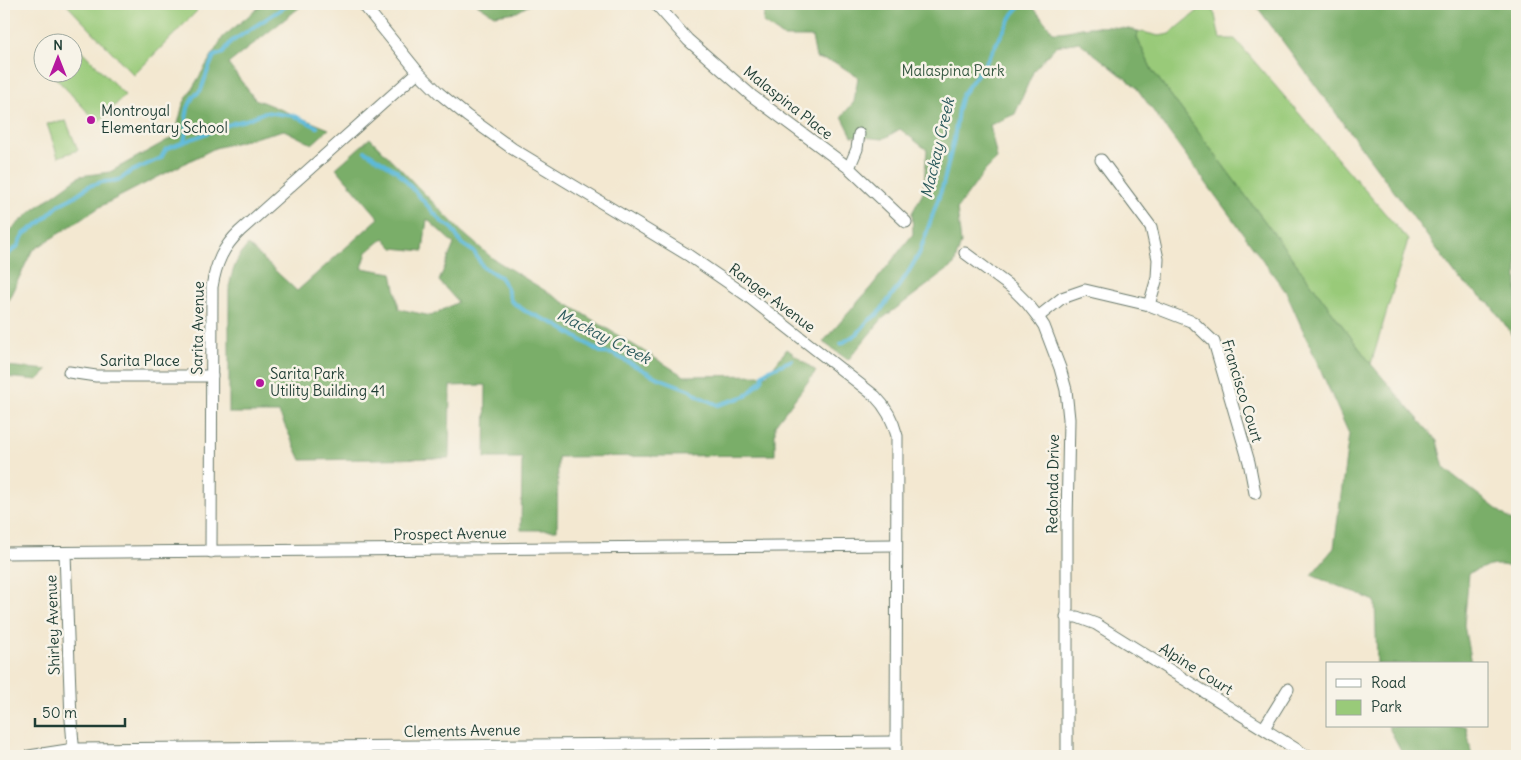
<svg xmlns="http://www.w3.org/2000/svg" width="1521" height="760" font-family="Delius,sans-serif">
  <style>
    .green { fill: #99ca79; stroke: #5c8456 }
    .forest { fill: #7aae69; stroke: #4c764e; fill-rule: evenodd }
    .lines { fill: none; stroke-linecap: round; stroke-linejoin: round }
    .stream { stroke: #5cb9da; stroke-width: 4 }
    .minor-casing { stroke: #69796b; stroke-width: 13 }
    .minor { stroke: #fff; stroke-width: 11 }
    .poi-dot { fill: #b5179e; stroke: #f7f3e8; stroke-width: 2 }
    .labels { text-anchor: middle; stroke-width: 5; stroke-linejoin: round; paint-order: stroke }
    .park-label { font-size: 15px; fill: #375942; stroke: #f7f3e8 }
    .street-label { font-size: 15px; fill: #1f3d34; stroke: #f7f3e8 }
    .poi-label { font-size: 15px; fill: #1f3d34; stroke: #f7f3e8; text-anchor: start }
    .water-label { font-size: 16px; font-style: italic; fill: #2e5c5e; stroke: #f7f3e8 }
  </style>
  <rect width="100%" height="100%" fill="#f7f3e8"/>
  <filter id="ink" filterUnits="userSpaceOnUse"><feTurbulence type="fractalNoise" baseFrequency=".02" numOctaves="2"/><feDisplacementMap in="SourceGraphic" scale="10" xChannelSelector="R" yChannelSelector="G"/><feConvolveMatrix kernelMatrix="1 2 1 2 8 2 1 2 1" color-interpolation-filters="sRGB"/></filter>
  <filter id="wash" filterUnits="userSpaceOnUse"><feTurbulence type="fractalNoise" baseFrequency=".0096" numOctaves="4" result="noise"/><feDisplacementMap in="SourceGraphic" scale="20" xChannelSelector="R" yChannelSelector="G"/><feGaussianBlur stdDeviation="1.12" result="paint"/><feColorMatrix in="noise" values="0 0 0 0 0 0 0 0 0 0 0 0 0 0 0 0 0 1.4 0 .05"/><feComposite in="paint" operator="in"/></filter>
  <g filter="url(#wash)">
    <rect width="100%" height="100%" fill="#f3e8d1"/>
    <!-- green -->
    <g class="green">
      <polygon points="66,4 190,4 197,11 134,75"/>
      <polygon points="1206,4 1209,4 1215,15 1220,39 1235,39 1408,240 1371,364 1152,70 1137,38 1138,31 1159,36 1170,34"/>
      <polygon points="77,46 125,95 98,123 51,73 72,72 73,51"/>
      <polygon points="66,121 78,150 58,157 47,124"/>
    </g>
    <!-- forest -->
    <g class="forest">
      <polygon points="263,4 304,4 228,64 255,99 329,129 312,144 284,130 215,148 103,205 32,251 4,309 4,236 33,210 80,176 110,172 175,136 183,104 223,37"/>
      <polygon points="477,4 531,4 517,12 494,15"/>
      <path d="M765 4H1032V6L1053 32C1065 33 1077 28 1089 27 1106 26 1121 27 1138 31L1137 38 1152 70 1371 364 1437 441 1444 468 1517 525V572C1503 559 1485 567 1469 573L1464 625 1471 664H1377L1375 601 1311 575 1334 548 1349 434 1286 292 1135 86 1079 42 1056 46 1034 70 1015 114 990 125 997 159 985 171 957 209 961 243 954 265 882 319 848 360 823 342 871 287 913 234 912 213 923 193 927 150 900 129 883 139 852 136 842 116 854 102 858 77 836 63 816 58 812 37H784L763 23Z"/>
      <polygon points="1255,4 1517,4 1517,341 1490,304 1459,279"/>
      <path d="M370 138 462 232 492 258 684 376 767 375 787 349 816 371 775 425V455L558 457 557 530H521L522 458H485L486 385 450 386 449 458 301 460 279 413H229V290C231 273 236 258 248 245L297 291 379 218 336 168ZM427 219 454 244 439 281 458 302 431 316 399 309 392 273 362 268 367 252 384 238 393 248 423 251Z"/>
      <polygon points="4,365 6,366 48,370 38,380 4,377"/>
      <polygon points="1388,726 1466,726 1472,756 1404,756"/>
    </g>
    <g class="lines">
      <!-- stream -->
      <g class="stream">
        <polyline points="184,142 187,127 186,118 188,108 193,97 201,90 208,70 214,56 223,53 231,42 289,4"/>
        <polyline points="365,151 397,171 442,222 451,227 461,243 474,252 483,267 500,277 506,286 511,301 525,311 555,324 602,353 613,354 656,377 690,390 700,397 718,405 746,396 762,380 763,374 767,371 792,360"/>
        <polyline points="4,262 8,254 17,247 24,234 40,223 60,204 72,198 89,186 102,182 113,181 121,179 130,172 161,158 166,149 233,123 246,120 265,112 295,116 317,127"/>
        <polyline points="841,344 858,333 868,321 878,314 906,276 919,254 943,185 954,139 958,110 962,95 986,62 1013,14 1022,4"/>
      </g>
    </g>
  </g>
  <g filter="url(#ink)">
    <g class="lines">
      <!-- minor casing -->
      <g class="minor-casing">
        <g id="minor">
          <path d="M363 4 418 72 439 93 467 116 513 149 688 255 746 295 875 396C887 408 893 420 897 436L896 756"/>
          <polyline points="656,4 688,40 752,96 849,168 906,222"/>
          <polyline points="1101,160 1151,227 1158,259 1157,278 1149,305"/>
          <polyline points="849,168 857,149 859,134"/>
          <polyline points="965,253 1012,288 1027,303 1038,317 1044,326 1060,368 1066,390 1069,419 1067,522 1067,756"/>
          <polyline points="1038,317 1062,298 1085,290 1149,305 1193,322 1214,342 1249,462 1255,493"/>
          <polyline points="69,372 96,376 212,376"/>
          <path d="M211 552 212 287C216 263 223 247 240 231L418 72"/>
          <polyline points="4,553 896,545"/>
          <polyline points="65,553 71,720 74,755"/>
          <polyline points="1066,617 1077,617 1096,624 1307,756"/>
          <polyline points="1264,728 1288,689"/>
          <polyline points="29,756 74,749 896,742"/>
        </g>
      </g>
      <!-- minor -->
      <use href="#minor" class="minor"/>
    </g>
  </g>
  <!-- markers -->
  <g class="poi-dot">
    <circle cx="91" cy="120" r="5"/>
    <circle cx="260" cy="383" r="5"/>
  </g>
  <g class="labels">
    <!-- park labels -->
    <g class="park-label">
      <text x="953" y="76">Malaspina Park</text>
    </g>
    <!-- street labels -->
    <g class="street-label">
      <text transform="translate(788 103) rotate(38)" y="5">Malaspina Place</text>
      <text transform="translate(772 298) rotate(37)" y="5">Ranger Avenue</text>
      <text transform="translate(198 328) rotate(-89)" y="5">Sarita Avenue</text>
      <text x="140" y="366">Sarita Place</text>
      <text transform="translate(1242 391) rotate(73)" y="5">Francisco Court</text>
      <text transform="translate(1053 484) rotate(-89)" y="5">Redonda Drive</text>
      <text transform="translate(450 534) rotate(-1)" y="5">Prospect Avenue</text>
      <text transform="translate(53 625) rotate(-92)" y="5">Shirley Avenue</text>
      <text transform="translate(1196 669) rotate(32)" y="5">Alpine Court</text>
      <text transform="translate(462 731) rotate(-1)" y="5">Clements Avenue</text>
    </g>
    <!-- poi labels -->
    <g class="poi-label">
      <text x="101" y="116">Montroyal<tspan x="101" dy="17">Elementary School</tspan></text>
      <text x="270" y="379">Sarita Park<tspan x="270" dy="17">Utility Building 41</tspan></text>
    </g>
    <!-- water labels -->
    <g class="water-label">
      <text transform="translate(937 148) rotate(-77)" y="6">Mackay Creek</text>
      <text transform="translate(604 336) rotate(27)" y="6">Mackay Creek</text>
    </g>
  </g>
  <!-- margin -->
  <rect width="1521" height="760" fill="none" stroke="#f7f3e8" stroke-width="20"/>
  <!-- legend -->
  <rect x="1326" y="662" width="162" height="65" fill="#f7f3e8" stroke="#a1aaa0"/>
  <rect x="1336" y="679" width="25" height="8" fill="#ffffff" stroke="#a1aaa0"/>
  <text x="1371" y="688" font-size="15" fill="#1f3d34">Road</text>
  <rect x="1336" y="700" width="25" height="15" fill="#99ca79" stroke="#a1aaa0"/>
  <text x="1371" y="712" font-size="15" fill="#1f3d34">Park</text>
  <!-- north arrow -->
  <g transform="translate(58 58)"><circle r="24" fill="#f7f3e8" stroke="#a1aaa0"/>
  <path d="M0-4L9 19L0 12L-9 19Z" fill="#b5179e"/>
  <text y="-8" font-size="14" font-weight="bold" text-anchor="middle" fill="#1f3d34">N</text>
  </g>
  <!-- scale -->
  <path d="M35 718v8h90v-8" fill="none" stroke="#1f3d34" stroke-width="2.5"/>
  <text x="42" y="718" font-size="15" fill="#1f3d34" stroke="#f7f3e8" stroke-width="4" paint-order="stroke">50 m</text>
</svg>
